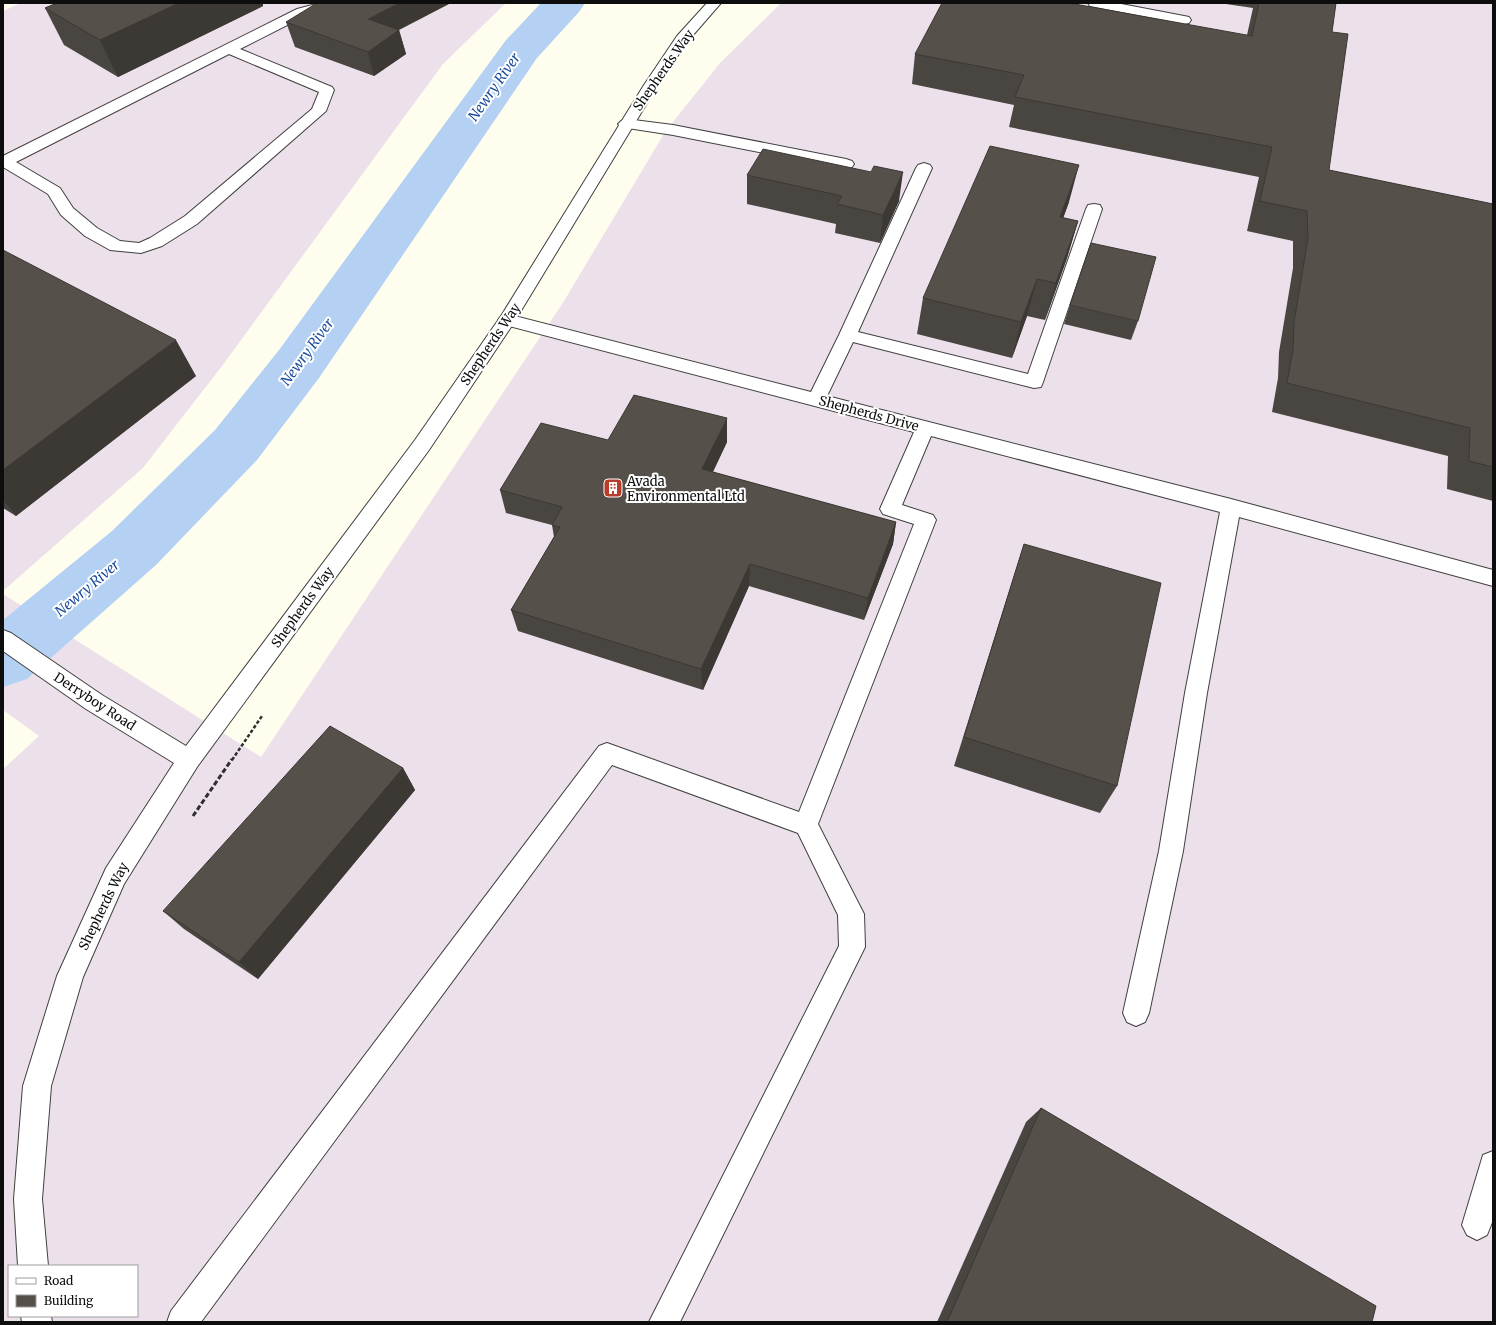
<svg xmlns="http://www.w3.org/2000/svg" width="1496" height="1325" font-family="Merriweather,serif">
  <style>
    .industrial { fill: #ece1eb; fill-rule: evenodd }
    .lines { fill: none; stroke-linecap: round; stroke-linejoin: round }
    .river { fill: #b4d1f4; fill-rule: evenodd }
    .service-casing { stroke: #404040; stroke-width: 2 }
    .minor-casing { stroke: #404040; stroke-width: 2 }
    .path-far1 { stroke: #2f2f2f; stroke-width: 2.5; stroke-dasharray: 3.5 2; stroke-linecap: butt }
    .path { stroke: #2f2f2f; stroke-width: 3; stroke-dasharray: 5 2.5; stroke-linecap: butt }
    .service { fill: #fff; fill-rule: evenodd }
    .minor { fill: #fff; fill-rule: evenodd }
    .wall { fill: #494540 }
    .shaded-wall { fill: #3c3834 }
    .building { fill: #55504a; stroke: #3c3834 }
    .labels { text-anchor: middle; stroke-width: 4; stroke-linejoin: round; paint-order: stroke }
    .street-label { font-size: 13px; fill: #0d0d0d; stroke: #fff }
    .poi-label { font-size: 13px; fill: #0d0d0d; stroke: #fff; text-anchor: start }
    .water-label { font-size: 14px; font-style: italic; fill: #1a4c9b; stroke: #fff }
  </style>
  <rect width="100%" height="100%" fill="#fffeee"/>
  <!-- industrial -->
  <g class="industrial">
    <polygon points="21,3 506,3 443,64 222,366 143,468 3,591 3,11"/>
    <path d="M781 3H1493V1322H3V769L39 736 3 710V594L261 757 564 301 665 132 720 63ZM9 1266H137V1316H9Z"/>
  </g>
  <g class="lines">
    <!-- river -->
    <polygon class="river" points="541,3 585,3 579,12 537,58 319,378 257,460 156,565 27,679 3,687 3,620 112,531 215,430 279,350 506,40"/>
    <!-- service casing -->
    <g class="service-casing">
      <g id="service">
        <path d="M320 3H342L340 6 307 15 240 49 332 87 334 90 326 111 197 224 162 246 141 253 110 250 85 236 61 215 48 194 3 167V156L297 9ZM229 54 319 92 312 109 185 216 150 238 139 243 120 241 97 228 73 208 60 188 16 162Z"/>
        <polygon points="1088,3 1116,3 1184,16 1189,17 1191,20 1189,23 1184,24 1095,7 1090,6"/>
        <polygon points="626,119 673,125 846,159 852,161 854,164 852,167 846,169 673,135 621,127 618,124 621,121"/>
        <polygon points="924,163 930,165 932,168 858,332 1028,374 1086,209 1088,205 1094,204 1100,205 1102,209 1043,382 1041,387 1034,388 853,342 827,396 1231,499 1493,570 1493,586 1239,517 1207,693 1183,851 1149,1013 1145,1022 1136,1026 1127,1022 1123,1013 1159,851 1185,693 1220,512 931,436 902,505 933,515 936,520 818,824 864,914 865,947 680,1322 649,1322 839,946 838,915 798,833 612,765 201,1322 167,1322 171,1311 599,746 607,743 799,812 914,524 883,514 880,509 914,432 501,324 498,320 501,316 507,314 811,392 839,335 916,168 918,165"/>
        <polygon points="1493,1151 1493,1220 1487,1235 1477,1240 1467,1235 1462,1225 1483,1155"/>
      </g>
    </g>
    <!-- minor casing -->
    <g class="minor-casing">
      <g id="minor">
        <polygon points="707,3 721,3 687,42 658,85 513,324 429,450 197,767 124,884 83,977 51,1086 42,1199 48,1266 18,1266 14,1199 23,1086 57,976 106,868 174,763 86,709 3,651 3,630 11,633 102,695 186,746 415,440 501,316 644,85 677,36"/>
        <polygon points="21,1316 51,1316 52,1322 22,1322"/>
      </g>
    </g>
    <!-- path-far1 -->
    <polyline class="path-far1" points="232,760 262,716"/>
    <!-- path -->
    <polyline class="path" points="193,816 232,759"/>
    <!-- service -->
    <use href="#service" class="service"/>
    <!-- minor -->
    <use href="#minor" class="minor"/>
  </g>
  <!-- wall -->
  <g class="wall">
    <polygon points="57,3 263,3 263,6 118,77 64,45 45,8"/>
    <polygon points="1219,3 1336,3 1332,32 1329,170 1493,204 1493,501 1447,489 1448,456 1272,412 1278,378 1279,352 1293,268 1293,241 1247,231 1259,177 1009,127 1014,105 912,84 915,54 1247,35 1253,8"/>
    <polygon points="286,22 399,30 406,54 374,76 295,47"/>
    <polygon points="747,175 899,201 880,243 835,233 836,224 747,204"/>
    <polygon points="1069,202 1063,218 1078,221 1067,258 1045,320 1027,316 1012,358 917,334 923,298"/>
    <polygon points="3,250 196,376 16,516 3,508"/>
    <polygon points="1070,305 1138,321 1131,340 1064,324"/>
    <polygon points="608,440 727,442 713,472 896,522 893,544 864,620 749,586 703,690 518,631 511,610 554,537 552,525 506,513 500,490"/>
    <polygon points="1024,544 1117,786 1100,813 954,766"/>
    <polygon points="403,768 415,790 258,979 184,929 163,911"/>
    <polygon points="1041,1108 1372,1322 937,1322 1026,1122"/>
  </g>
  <!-- shaded-wall -->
  <g class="shaded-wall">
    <polygon points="179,3 263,3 263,6 118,77 100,40"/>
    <polygon points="399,3 451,3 374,43 368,19"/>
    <polygon points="399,30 406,54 374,76 368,52"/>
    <polygon points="1079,165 1069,202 1050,254 1060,217"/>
    <polygon points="903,172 899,201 880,243 883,215"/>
    <polygon points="1078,221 1067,258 1045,320 1056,283"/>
    <polygon points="1037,279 1027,316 1012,358 1021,322"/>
    <polygon points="176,340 196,376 16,516 3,500 3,470"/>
    <polygon points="727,418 727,442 703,492 702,469"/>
    <polygon points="896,522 893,544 864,620 868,598"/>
    <polygon points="750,564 749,586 703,690 701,669"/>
    <polygon points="403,768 415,790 258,979 239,962"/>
  </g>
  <!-- building -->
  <g class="building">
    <polygon points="57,3 179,3 100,40 45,8"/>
    <polygon points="317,3 399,3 368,19 399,30 368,52 286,22"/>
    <polygon points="942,3 1069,3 1252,36 1259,3 1336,3 1332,32 1348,34 1329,170 1493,204 1493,467 1469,461 1470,428 1287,383 1293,349 1294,322 1308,238 1307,211 1260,201 1272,147 1015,97 1024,75 915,54"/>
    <polygon points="990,146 1079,165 1060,217 1078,221 1056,283 1037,279 1021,322 923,298"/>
    <polygon points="763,149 871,172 874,166 903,172 883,215 837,204 842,196 747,175"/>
    <polygon points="1091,243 1156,257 1138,321 1070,305"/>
    <polygon points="3,250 176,340 3,470"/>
    <polygon points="634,395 727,418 702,469 896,522 868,598 750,564 701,669 511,610 560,527 552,525 562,507 500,490 541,423 608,440"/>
    <polygon points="1024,544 1161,583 1117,786 964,737"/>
    <polygon points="330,726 403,768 239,962 163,911"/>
    <polygon points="1041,1108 1376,1306 1372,1322 947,1322"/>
  </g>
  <!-- icons -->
  <defs>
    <g id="building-square" transform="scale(1)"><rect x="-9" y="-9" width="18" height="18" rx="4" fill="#b93b29" stroke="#fff"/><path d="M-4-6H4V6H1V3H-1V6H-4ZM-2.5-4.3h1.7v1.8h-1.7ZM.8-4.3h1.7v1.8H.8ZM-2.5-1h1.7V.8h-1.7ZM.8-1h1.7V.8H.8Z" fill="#fff"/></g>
  </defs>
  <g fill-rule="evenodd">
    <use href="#building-square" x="613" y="488"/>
  </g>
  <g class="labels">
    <!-- street labels -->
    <g class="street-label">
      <text transform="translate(663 70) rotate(-55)" y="5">Shepherds Way</text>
      <text transform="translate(490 344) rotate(-56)" y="5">Shepherds Way</text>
      <text transform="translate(869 413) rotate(15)" y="5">Shepherds Drive</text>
      <text transform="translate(302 607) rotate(-54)" y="5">Shepherds Way</text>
      <text transform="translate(95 701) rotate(33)" y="5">Derryboy Road</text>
      <text transform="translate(103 906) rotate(-64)" y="5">Shepherds Way</text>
    </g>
    <!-- poi labels -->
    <g class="poi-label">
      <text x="627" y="486">Avada<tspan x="627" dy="15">Environmental Ltd</tspan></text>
    </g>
    <!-- water labels -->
    <g class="water-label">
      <text transform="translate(494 87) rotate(-55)" y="5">Newry River</text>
      <text transform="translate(307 352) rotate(-54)" y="5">Newry River</text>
      <text transform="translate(87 588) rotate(-40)" y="5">Newry River</text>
    </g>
  </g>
  <!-- border -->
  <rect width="1496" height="1325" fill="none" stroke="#0d0d0d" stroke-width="8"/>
  <!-- legend -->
  <rect x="8" y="1265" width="130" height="52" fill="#ffffff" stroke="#9e9e9e"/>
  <rect x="16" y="1278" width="20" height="6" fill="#ffffff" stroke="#9e9e9e"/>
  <text x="44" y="1285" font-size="12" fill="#0d0d0d">Road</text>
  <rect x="16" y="1295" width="20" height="12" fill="#55504a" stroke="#9e9e9e"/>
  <text x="44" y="1305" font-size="12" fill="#0d0d0d">Building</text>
</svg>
